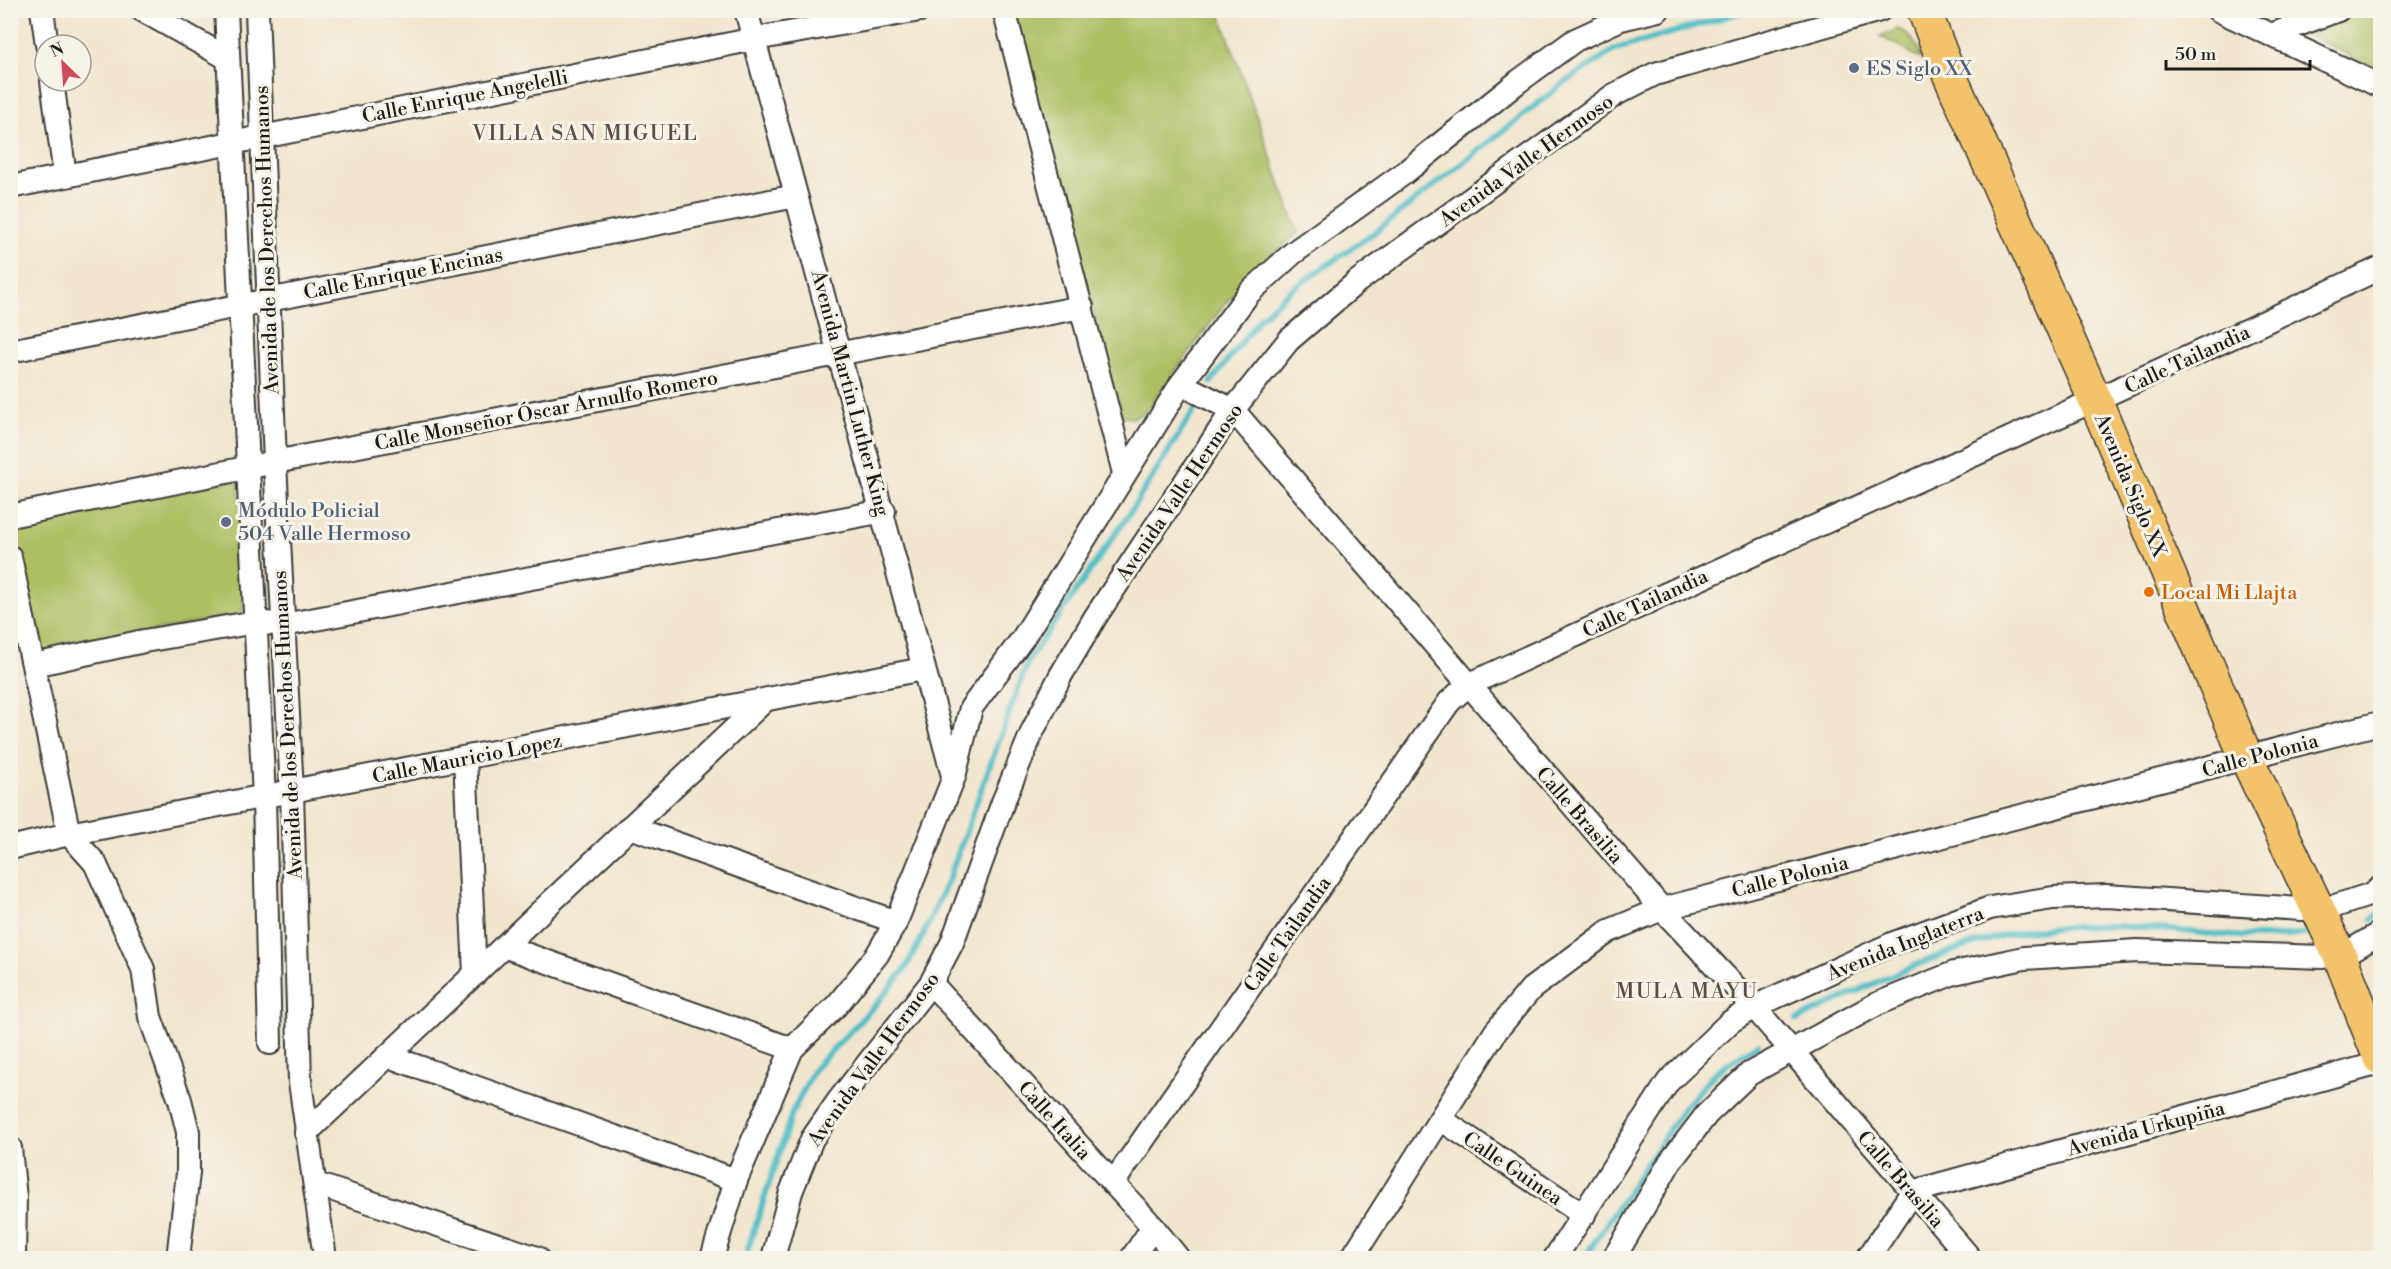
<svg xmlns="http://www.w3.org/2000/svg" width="2391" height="1269" font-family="'Libre Bodoni',serif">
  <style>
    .green { fill: #acbf63; stroke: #646e40; stroke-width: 1.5 }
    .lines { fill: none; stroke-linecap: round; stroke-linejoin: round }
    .stream { stroke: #50bec8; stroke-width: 6 }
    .minor-casing { stroke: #3c3a37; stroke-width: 26 }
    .highway-casing { stroke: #3c3a37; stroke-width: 36 }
    .minor { stroke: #fff; stroke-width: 22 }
    .highway { stroke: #f2c36a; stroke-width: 33 }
    .service-dot { fill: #5c6f8a; stroke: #f7f3e8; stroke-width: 2 }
    .food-dot { fill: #e8710a; stroke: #f7f3e8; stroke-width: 2 }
    .labels { text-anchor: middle; stroke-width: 6; stroke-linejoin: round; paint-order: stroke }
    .service-label { font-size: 20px; fill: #4e5e75; stroke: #f7f3e8; text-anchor: start }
    .street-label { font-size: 20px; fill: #1c1c1c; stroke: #f7f3e8 }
    .food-label { font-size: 20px; fill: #c56008; stroke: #f7f3e8; text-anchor: start }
    .neighbourhood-label { font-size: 21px; letter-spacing: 1.5px; fill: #5e4c47; stroke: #f7f3e8 }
  </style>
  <rect width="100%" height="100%" fill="#f7f3e8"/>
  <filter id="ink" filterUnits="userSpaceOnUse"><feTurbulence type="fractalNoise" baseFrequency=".0167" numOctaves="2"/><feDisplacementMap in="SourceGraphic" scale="12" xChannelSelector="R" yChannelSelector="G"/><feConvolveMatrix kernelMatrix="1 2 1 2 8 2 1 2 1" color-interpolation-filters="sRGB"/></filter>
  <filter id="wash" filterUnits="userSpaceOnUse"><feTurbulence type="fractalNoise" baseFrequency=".008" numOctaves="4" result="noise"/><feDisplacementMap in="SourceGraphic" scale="24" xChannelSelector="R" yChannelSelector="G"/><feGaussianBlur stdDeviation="1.35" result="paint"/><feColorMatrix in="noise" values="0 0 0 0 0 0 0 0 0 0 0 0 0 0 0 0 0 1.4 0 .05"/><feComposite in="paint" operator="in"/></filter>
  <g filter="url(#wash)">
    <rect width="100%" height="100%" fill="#f2e5cd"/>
    <!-- green -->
    <g class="green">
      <polygon points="1013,10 1219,11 1298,233 1274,253 1224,305 1145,413 1132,418 1121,416"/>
      <polygon points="2357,11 2380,11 2380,71 2301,31"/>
      <path d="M1898 29C1912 34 1918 45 1921 59L1880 36Z"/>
      <polygon points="233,480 239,483 244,609 239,614 47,652 39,649 35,641 10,525"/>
    </g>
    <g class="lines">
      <!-- stream -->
      <g class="stream">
        <polyline points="1211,382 1260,318 1291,290 1375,232 1565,82 1616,49 1749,10"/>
        <polyline points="2372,919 2380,913"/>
        <path d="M1797 1020C1861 989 1925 957 1994 938 2028 928 2067 927 2102 926 2172 925 2242 945 2310 933"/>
        <polyline points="745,1258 792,1113 814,1069 878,1002 906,968 923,935 949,878 1028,661 1129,514 1195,409"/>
        <polyline points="1584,1258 1683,1109 1716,1072 1758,1044"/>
      </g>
    </g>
  </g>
  <g filter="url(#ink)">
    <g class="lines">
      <!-- minor casing -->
      <g class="minor-casing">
        <g id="minor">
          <polyline points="42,10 47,45"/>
          <polyline points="142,10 227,58"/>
          <polyline points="226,10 264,798 270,1043"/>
          <polyline points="257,10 275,462 292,792 300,1082 325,1258"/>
          <polyline points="746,10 953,776"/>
          <polyline points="1004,10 1124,473"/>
          <polyline points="2218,10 2380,86"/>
          <polyline points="2271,35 2338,10"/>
          <polyline points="52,81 65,176"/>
          <polyline points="10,187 755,39 920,10"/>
          <polyline points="10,351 796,196"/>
          <polyline points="1181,384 1233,410 1662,909 1754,1007 1970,1258"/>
          <polyline points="10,516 275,462 1082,307"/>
          <polyline points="10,557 69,834 95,863 143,969 150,1017 180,1100 188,1132 188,1173 178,1258"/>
          <polyline points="34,665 144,641 256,622 284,625 884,511"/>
          <polyline points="465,758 475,974"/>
          <polyline points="630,827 896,922"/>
          <polyline points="10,848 69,834 923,669"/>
          <polyline points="506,947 792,1049"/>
          <polyline points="931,983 1153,1227 1178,1258"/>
          <polyline points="388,1056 736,1180"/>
          <polyline points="1442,1120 1584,1215"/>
          <polyline points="306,1133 763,702"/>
          <polyline points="10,1148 15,1198 14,1258"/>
          <path d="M1113 1183 1449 702 1468 685C1771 544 2078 411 2380 268"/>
          <polyline points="316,1184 537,1258"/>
          <polyline points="1912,1192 2380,1063"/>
          <polyline points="712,1258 736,1180 792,1049 837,1005 877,955 896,922 954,777 971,708 1023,638 1181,384 1249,293 1293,253 1403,174 1519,81 1575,40 1621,19 1658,10"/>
          <polyline points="773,1258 791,1192 812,1139 839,1100 931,983 952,943 1003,802 1033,730 1061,675 1096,616 1233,410 1289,340 1358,281 1614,95 1655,74 1880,10"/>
          <polyline points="1132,1258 1153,1227"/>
          <polyline points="1352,1258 1496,1031 1531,989 1609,931 1662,909 2380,723"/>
          <polyline points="1555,1258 1668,1082 1730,1022 1754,1007 1894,943 1990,908 2053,898 2107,896 2301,909 2335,906 2372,894 2380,888"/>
          <polyline points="1614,1258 1670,1162 1707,1114 1749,1074 1877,1004 1954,973 2024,958 2137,951 2323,957 2355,948 2380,933"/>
          <polyline points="1868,1258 1912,1192"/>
        </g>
      </g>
      <!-- highway casing -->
      <g class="highway-casing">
        <polyline id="highway" points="1924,10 1946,67 2096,402 2247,759 2339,954 2380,1058"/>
      </g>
      <!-- minor -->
      <use href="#minor" class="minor"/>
      <!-- highway -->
      <use href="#highway" class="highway"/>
    </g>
  </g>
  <!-- markers -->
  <g class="service-dot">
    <circle cx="1854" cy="68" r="6"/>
    <circle cx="226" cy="522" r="6"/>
  </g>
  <circle class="food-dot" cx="2149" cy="592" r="6"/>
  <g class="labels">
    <!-- service labels -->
    <g class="service-label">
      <text x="1866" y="75">ES Siglo XX</text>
      <text x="238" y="517">Módulo Policial<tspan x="238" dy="23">504 Valle Hermoso</tspan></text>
    </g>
    <!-- street labels -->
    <g class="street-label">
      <text transform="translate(465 96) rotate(-11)" y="7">Calle Enrique Angelelli</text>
      <text transform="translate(1526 160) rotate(-36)" y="7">Avenida Valle Hermoso</text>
      <text transform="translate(266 240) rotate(-92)" y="7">Avenida de los Derechos Humanos</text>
      <text transform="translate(403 273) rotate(-11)" y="7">Calle Enrique Encinas</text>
      <text transform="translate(2187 359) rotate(-25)" y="7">Calle Tailandia</text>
      <text transform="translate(851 393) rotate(75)" y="7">Avenida Martin Luther King</text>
      <text transform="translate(546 410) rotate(-11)" y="7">Calle Monseñor Óscar Arnulfo Romero</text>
      <text transform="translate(2131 485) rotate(67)" y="7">Avenida Siglo XX</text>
      <text transform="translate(1179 492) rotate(-56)" y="7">Avenida Valle Hermoso</text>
      <text transform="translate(1645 603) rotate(-25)" y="7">Calle Tailandia</text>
      <text transform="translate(287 725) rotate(-93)" y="7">Avenida de los Derechos Humanos</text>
      <text transform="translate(2260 755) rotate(-15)" y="7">Calle Polonia</text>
      <text transform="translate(467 758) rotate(-11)" y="7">Calle Mauricio Lopez</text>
      <text transform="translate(1580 815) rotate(49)" y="7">Calle Brasilia</text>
      <text transform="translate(1790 876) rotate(-14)" y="7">Calle Polonia</text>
      <text transform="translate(1287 934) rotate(-55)" y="7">Calle Tailandia</text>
      <text transform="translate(1905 943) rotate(-22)" y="7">Avenida Inglaterra</text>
      <text transform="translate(873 1059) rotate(-54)" y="7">Avenida Valle Hermoso</text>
      <text transform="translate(1055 1120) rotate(48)" y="7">Calle Italia</text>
      <text transform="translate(2146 1128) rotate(-15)" y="7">Avenida Urkupiña</text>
      <text transform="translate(1513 1168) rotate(34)" y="7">Calle Guinea</text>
      <text transform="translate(1901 1179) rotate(49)" y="7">Calle Brasilia</text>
    </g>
    <!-- food labels -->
    <g class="food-label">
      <text x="2161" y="599">Local Mi Llajta</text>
    </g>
    <!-- neighbourhood labels -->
    <g class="neighbourhood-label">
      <text x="585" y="140">VILLA SAN MIGUEL</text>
      <text x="1687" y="998">MULA MAYU</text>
    </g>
  </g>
  <!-- margin -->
  <rect width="2391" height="1269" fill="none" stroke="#f7f3e8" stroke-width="36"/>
  <!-- north arrow -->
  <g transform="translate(63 63) rotate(335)"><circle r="28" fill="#f7f3e8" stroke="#9f9d96" stroke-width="1.5"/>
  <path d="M0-4.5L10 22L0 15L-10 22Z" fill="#d1495b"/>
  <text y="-9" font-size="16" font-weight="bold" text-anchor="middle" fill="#1c1c1c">N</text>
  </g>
  <!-- scale -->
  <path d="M2166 60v9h144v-9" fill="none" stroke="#1c1c1c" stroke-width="3"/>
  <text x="2175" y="60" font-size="18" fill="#1c1c1c" stroke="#f7f3e8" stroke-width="4.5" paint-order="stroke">50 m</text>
</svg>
